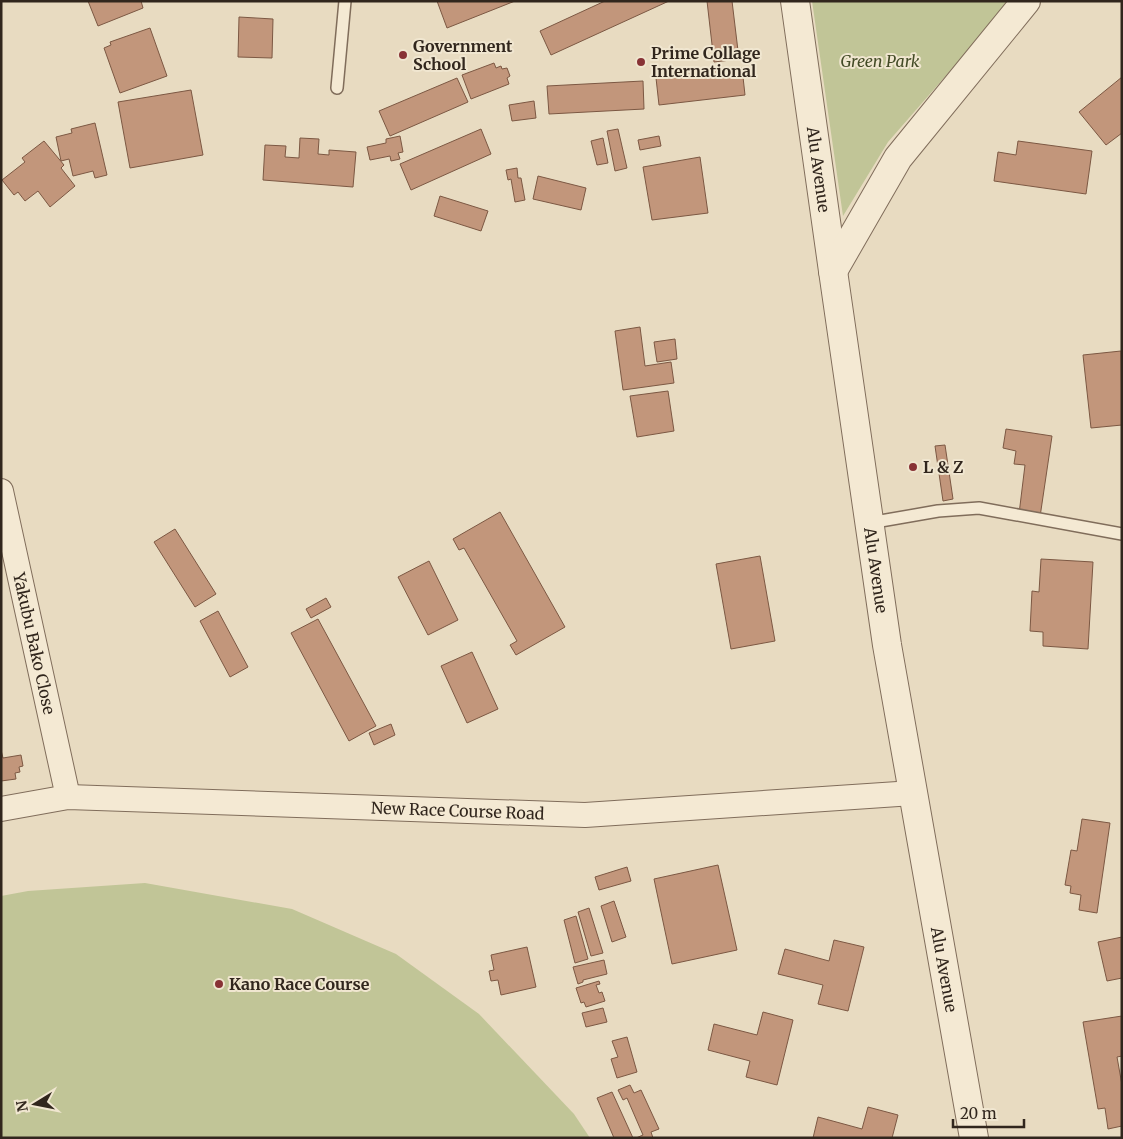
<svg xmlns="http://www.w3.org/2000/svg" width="1123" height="1139" font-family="Merriweather,serif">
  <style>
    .green { fill: #c1c597 }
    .building { fill: #c2967b; stroke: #7c5843 }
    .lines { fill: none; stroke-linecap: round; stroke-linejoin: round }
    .service-casing { stroke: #806d5b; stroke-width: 14 }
    .minor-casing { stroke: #806d5b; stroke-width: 26 }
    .tertiary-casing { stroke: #806d5b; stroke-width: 30 }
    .service { stroke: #f4e9d3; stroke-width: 11 }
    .minor { stroke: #f4e9d3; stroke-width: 24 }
    .tertiary { stroke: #f4e9d3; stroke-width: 28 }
    .poi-dot { fill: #883235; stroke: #f0e6d0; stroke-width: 2 }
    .labels { text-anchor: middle; stroke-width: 4; stroke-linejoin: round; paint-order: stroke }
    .poi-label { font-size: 16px; font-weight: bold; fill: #31261d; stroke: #f0e6d0; text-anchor: start }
    .park-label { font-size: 16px; font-style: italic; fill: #434b26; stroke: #f0e6d0 }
    .street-label { font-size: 16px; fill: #31261d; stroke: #f0e6d0 }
  </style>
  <rect width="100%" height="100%" fill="#e8dbc1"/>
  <!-- green -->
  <g class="green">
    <polygon points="812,1 1011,1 888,142 843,216"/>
    <polygon points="145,883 292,909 396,954 479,1014 574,1114 590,1138 1,1138 1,896 28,891"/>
  </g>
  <!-- building -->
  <g class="building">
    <polygon points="88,1 141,1 143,8 98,26"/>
    <polygon points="437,1 515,1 447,28"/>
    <polygon points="605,1 669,1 551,55 540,31"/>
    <polygon points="707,1 732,1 739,59 714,62"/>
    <polygon points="239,17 273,19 272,58 238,57"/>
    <polygon points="150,28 167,76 120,93 104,48 111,45 110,42"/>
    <polygon points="494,63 496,68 501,66 502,69 507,68 510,76 507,78 509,84 471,99 462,75"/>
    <polygon points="742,68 745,95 659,105 656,78"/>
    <polygon points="1122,77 1122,133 1106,145 1079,112"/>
    <polygon points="457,78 468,102 390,136 379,111"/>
    <polygon points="643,81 644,109 549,114 547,86"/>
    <polygon points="191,90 203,155 130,168 118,102"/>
    <polygon points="534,101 536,118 512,121 509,105"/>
    <polygon points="95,123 107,175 95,178 93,171 73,176 69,159 61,161 56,137 72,133 71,129"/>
    <polygon points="481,129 491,154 411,190 400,164"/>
    <polygon points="618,129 627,168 615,171 607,131"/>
    <polygon points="400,136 403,152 398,153 400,159 391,161 390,156 370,160 367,147 386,143 386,139"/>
    <polygon points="659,136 661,146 640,150 638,140"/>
    <polygon points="300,138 319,139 318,154 329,155 329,150 356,152 353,187 263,180 265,145 286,146 285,157 299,158"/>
    <polygon points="603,138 608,163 597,165 591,141"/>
    <polygon points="44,141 64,165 61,168 75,186 50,207 38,191 25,201 18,192 14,195 2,180 25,162 22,158"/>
    <polygon points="1018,141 1092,151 1086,194 994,181 998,152 1016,155"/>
    <polygon points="700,157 708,213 652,220 643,167"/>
    <polygon points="517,168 518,178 521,178 525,200 515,202 511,179 508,180 506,170"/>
    <polygon points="538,176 586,188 581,210 533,199"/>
    <polygon points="440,196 488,211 481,231 434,216"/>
    <polygon points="640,327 645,366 671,362 674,383 623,390 615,331"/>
    <polygon points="675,339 677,359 657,362 654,342"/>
    <polygon points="1121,351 1122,425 1091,428 1083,355"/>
    <polygon points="668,391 674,431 637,437 630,396"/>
    <polygon points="1006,429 1052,436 1040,517 1019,514 1025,465 1014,464 1016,451 1003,448"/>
    <polygon points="945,445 953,499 943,501 935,446"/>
    <polygon points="500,512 565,627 516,655 510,645 517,641 464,548 459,550 453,539"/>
    <polygon points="175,529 216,594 195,607 154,542"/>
    <polygon points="760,556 775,641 731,649 716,564"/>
    <polygon points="1041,559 1093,562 1088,649 1043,646 1043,632 1030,631 1032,591 1039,592"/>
    <polygon points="429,561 458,620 428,635 398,577"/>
    <polygon points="326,598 331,607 311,618 306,609"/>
    <polygon points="218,611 248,667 230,677 200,621"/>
    <polygon points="318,619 376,726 349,741 291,633"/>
    <polygon points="472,652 498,709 467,723 441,666"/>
    <polygon points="391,724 395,735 374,745 369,733"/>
    <polygon points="1,750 3,758 21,755 23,766 19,767 20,772 15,773 16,779 1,781"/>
    <polygon points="1082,819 1110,823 1097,913 1079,910 1081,895 1070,893 1071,886 1065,885 1071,850 1077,851"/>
    <polygon points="718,865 737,950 672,964 654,879"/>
    <polygon points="627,867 631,881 599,890 595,877"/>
    <polygon points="614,901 626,937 612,942 601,906"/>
    <polygon points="589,908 603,953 591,956 578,912"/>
    <polygon points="576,916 588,959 575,963 564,920"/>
    <polygon points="1122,937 1122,978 1107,981 1098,942"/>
    <polygon points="834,940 864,947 848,1011 818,1004 823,985 778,974 785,949 829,961"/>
    <polygon points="527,947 536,987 501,995 498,980 491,981 489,971 494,970 491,955"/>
    <polygon points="604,960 607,974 583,980 583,982 578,984 573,967"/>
    <polygon points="599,981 600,984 596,985 599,993 602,992 605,1001 586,1007 584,1002 581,1003 576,988"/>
    <polygon points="603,1008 607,1022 586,1027 582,1013"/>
    <polygon points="763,1012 793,1020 777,1085 746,1077 750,1061 708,1050 714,1024 757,1035"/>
    <polygon points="1122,1016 1122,1056 1117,1057 1122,1085 1122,1126 1108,1129 1105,1108 1098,1109 1083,1022"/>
    <polygon points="627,1037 637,1072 617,1078 611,1059 618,1057 612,1041"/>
    <polygon points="630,1085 634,1093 641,1090 659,1129 651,1132 653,1138 636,1138 643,1135 627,1098 623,1100 618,1090"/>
    <polygon points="612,1092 633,1138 614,1138 597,1098"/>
    <polygon points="868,1107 898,1115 892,1138 813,1138 818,1117 862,1129"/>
  </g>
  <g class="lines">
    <!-- service casing -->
    <g class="service-casing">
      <g id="service">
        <polyline points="337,88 345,1"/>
        <polyline points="869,523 938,511 979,508 1122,534"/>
      </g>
    </g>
    <!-- minor casing -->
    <g class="minor-casing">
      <g id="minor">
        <path id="s1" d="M1 491 68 797"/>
        <path id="s2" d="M1 809 68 797 585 815 913 793"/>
      </g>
    </g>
    <!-- tertiary casing -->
    <g class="tertiary-casing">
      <g id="tertiary">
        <path id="s3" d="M795 1 833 271 887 645 974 1138"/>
        <polyline points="833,271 898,158 1026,1"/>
      </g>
    </g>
    <!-- service -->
    <use href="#service" class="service"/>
    <!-- minor -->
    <use href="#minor" class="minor"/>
    <!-- tertiary -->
    <use href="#tertiary" class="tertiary"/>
  </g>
  <!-- markers -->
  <g class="poi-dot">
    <circle cx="403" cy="55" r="5"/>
    <circle cx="641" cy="62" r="5"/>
    <circle cx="913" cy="467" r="5"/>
    <circle cx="219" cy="984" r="5"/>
  </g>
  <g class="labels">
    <!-- poi labels -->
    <g class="poi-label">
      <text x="413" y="52">Government<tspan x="413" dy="18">School</tspan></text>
      <text x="651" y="59">Prime Collage<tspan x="651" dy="18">International</tspan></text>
      <text x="923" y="473">L &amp; Z</text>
      <text x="229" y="990">Kano Race Course</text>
    </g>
    <!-- park labels -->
    <g class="park-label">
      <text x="880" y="67">Green Park</text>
    </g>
    <!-- street labels -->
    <g class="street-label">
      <text dy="6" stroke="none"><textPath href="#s3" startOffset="170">Alu Avenue</textPath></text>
      <text dy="6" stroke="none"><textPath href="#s3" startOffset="575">Alu Avenue</textPath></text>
      <text dy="6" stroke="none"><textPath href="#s1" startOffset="156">Yakubu Bako Close</textPath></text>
      <text dy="6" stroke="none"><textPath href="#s2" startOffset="458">New Race Course Road</textPath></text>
      <text dy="6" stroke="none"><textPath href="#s3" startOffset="980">Alu Avenue</textPath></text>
    </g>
  </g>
  <!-- border -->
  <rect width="1123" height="1139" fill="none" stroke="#31261d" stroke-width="5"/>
  <!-- north arrow -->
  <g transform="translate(35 1104) rotate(260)" stroke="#f0e6d0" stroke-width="4" paint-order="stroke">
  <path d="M0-4L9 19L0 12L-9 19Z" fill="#31261d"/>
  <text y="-8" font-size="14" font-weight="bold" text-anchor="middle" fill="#31261d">N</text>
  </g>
  <!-- scale -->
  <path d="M953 1119v8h71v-8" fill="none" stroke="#31261d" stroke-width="2.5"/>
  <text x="960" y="1119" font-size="15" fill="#31261d" stroke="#f0e6d0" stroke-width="4" paint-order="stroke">20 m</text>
</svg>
